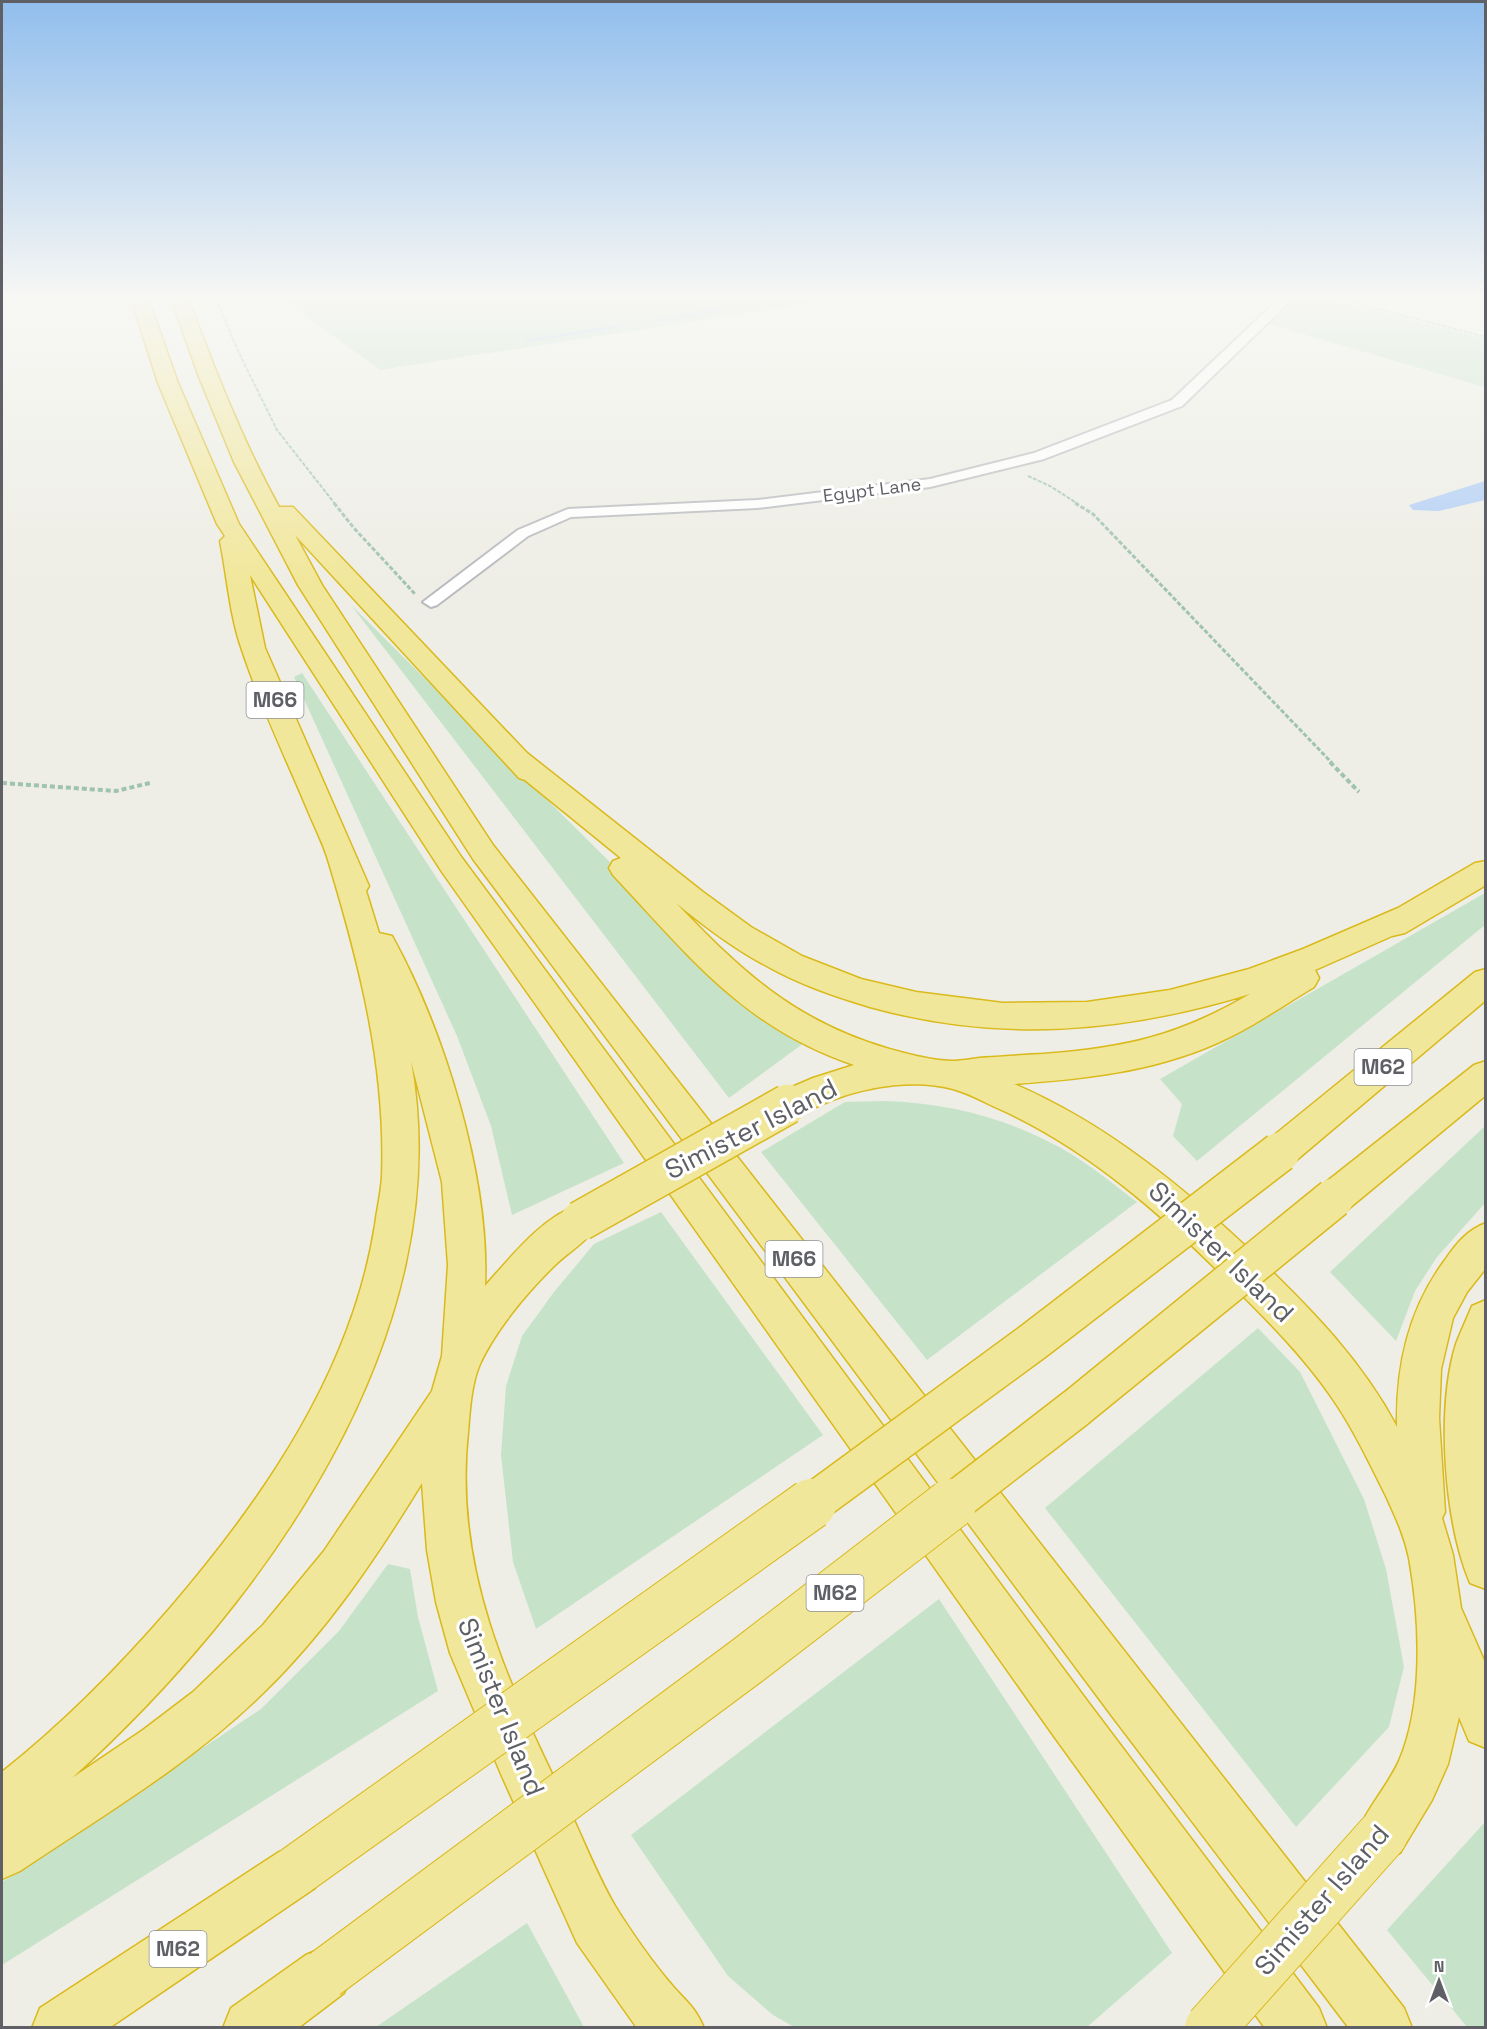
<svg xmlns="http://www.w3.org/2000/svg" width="1487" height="2029" font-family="'Space Grotesk',sans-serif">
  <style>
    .green { fill: #c6e3ca }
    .water { fill: #afcdf5 }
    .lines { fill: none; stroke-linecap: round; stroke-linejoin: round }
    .minor-casing { stroke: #b8babe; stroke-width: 4 }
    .motorway-casing { stroke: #dab91b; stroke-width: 3 }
    .path-far2 { stroke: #a0c3af; stroke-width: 2; stroke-dasharray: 4 1.5; stroke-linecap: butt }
    .path-far1 { stroke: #a0c3af; stroke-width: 3; stroke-dasharray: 4.5 2; stroke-linecap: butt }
    .path { stroke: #a0c3af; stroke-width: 4; stroke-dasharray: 5 3; stroke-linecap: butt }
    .minor { fill: #fff; fill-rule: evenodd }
    .motorway { fill: #f1e79b; fill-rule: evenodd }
    .motorway-bridge-far1-casing { stroke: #dab91b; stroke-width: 42; stroke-linecap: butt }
    .motorway-bridge-casing { stroke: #dab91b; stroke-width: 52; stroke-linecap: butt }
    .motorway-bridge-far1 { stroke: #f1e79b; stroke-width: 39 }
    .motorway-bridge { stroke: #f1e79b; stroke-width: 50 }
    .labels { text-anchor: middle; stroke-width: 6; stroke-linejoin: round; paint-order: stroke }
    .far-street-label { font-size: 18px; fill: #5e6065; stroke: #fff }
    .shield { fill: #fff; stroke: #8e9093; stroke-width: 1.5 }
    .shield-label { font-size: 21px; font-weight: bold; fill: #5e6065 }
    .near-street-label { font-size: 27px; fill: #5e6065; stroke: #fff }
  </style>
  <rect width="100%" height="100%" fill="#eeeee6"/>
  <!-- green -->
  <g class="green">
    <polygon points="281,298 844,298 380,370"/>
    <polygon points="1298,298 1326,298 1485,339 1485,387 1268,324"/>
    <polygon points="351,605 776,1027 804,1043 729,1098"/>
    <polygon points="302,673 624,1163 512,1215 491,1126 457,1036 294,677"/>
    <polygon points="1485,893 1485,925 1197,1161 1173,1136 1182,1104 1160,1079"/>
    <path d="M885 1101C952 1103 1015 1120 1073 1155 1095 1169 1116 1186 1137 1202L927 1360 761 1152 845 1102Z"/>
    <polygon points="1485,1126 1485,1203 1437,1257 1415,1291 1396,1341 1330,1272"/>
    <polygon points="661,1212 823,1435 536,1629 513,1562 501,1455 506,1386 522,1336 554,1292 594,1244"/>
    <polygon points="1258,1328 1300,1372 1364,1499 1386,1569 1404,1667 1389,1727 1296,1827 1045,1508"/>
    <polygon points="388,1564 410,1569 418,1617 438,1691 2,1965 2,1882 261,1709 339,1631"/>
    <polygon points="939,1599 1172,1953 1087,2027 794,2027 773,2015 728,1976 631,1835"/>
    <polygon points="1485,1822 1485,2027 1467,2027 1387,1930"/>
    <polygon points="527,1923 584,2027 376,2027"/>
  </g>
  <!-- water -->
  <g class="water">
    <polygon points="771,298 819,298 742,308 744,305"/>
    <polygon points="714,309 726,310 697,317 639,324 694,311"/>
    <polygon points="616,325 620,328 526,342 524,340"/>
    <polygon points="1485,481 1485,500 1439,511 1413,510 1409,505"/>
  </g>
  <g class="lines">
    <!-- minor casing -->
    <g class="minor-casing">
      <polygon id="minor" points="1280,298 1293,298 1182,406 1044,459 930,487 757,508 571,517 528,536 437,605 431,607 423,602 518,530 568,509 757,500 930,479 1034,453 1172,400"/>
    </g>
    <!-- motorway casing -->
    <g class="motorway-casing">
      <g id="motorway">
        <path d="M131 298H148L178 383 239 524 462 858 1085 1698 1319 2008 1327 2028H1265L1051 1732 442 872 250 575 265 648 369 886 366 891 379 933 392 936C444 1030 490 1178 485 1286 512 1256 541 1218 580 1204L593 1209 599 1221C589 1242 567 1252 551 1269 525 1295 495 1331 480 1364 471 1385 470 1410 468 1432 453 1571 509 1685 568 1807 583 1839 597 1875 615 1906 630 1930 653 1963 671 1984 686 2002 694 2005 704 2028H637L577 1943 501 1774 450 1653 436 1602 427 1550 422 1483C376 1558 326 1632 263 1693 191 1764 103 1815 20 1871L2 1879V1772C64 1723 120 1666 171 1607 265 1497 352 1371 375 1225 377 1209 381 1193 382 1177 386 1067 360 966 329 863 324 845 315 828 308 811 286 758 260 705 242 650 230 617 227 576 220 541L225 536 217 524 158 383ZM411 1061 442 1182 448 1265 442 1356 432 1391 324 1551 263 1625 193 1692 143 1730 72 1778C264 1604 460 1334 411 1061Z"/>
        <path d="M171 298H188C215 370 242 440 279 507H293L527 753 703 892 751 927 802 956 861 979 916 992 1003 1003 1087 1002 1170 990 1249 969 1303 949 1398 908 1475 863 1486 861V885L1405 933 1392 936 1315 970 1319 978 1314 987C1282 1006 1250 1029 1215 1044 1151 1072 1083 1079 1014 1084 1107 1124 1186 1189 1258 1258 1312 1310 1362 1361 1397 1427 1396 1366 1408 1310 1445 1260 1456 1244 1467 1230 1486 1223V1268L1467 1292 1453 1318 1441 1369 1439 1418 1445 1512 1442 1518 1453 1555 1461 1608 1486 1665V1748L1469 1741 1459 1717 1448 1764 1432 1800 1400 1853 1382 1861 1364 1853 1356 1835C1367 1808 1387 1787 1399 1761 1424 1703 1420 1619 1409 1558 1404 1534 1395 1516 1385 1494 1368 1460 1352 1426 1330 1395 1303 1356 1269 1322 1235 1288 1165 1217 1088 1148 995 1107 982 1101 968 1093 953 1089 916 1079 871 1086 835 1099 819 1105 804 1113 788 1119L776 1114 771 1104 776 1094 813 1078 854 1065C744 1028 690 957 613 875L609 868 613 861 621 858 525 780 519 778 295 535 322 585 493 845 1404 2008 1412 2028H1349L1112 1716 473 859 298 585 234 462 199 377ZM676 903C704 926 733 948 765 965 798 984 834 996 870 1007 1000 1043 1122 1033 1250 994 1178 1036 1125 1048 1043 1054 1021 1055 1000 1057 979 1058 971 1059 960 1061 952 1061 929 1060 908 1054 886 1048 793 1020 741 971 676 903Z"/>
        <polygon points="1486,969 1486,1000 1293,1163 1280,1168 1267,1163 1262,1152 1267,1141 1475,972"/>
        <polygon points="1486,1061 1486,1095 1347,1210 1334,1214 1321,1210 1315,1198 1321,1186 1474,1065"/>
        <path d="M1486 1300V1589L1470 1583C1444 1521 1436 1408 1456 1344 1461 1331 1467 1318 1472 1306Z"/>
        <polygon points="297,1844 315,1852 323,1870 315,1888 109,2028 32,2028 40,2008 279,1852"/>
        <polygon points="325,1947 344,1955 352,1974 344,1993 298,2028 223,2028 231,2008 306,1955"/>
      </g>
    </g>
    <!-- path-far2 -->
    <g class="path-far2">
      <polyline points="216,298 238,351 277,430 335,504"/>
      <polyline points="1336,298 1486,337"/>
      <polyline points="1028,476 1050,486 1078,504"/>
    </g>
    <!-- path-far1 -->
    <g class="path-far1">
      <polyline points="334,503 353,527 415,594"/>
      <polyline points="1075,503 1093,514 1332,763"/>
    </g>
    <!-- path -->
    <g class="path">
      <polyline points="1330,762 1359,792"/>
      <polyline points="2,783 116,791 150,783"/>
    </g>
    <!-- minor -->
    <use href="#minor" class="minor"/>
    <!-- motorway -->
    <use href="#motorway" class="motorway"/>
    <!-- motorway-bridge-far1 casing -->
    <g class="motorway-bridge-far1-casing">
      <g id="motorway-bridge-far1">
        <polyline points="580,1221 788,1104"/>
        <polyline points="809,1506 1034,1341 1280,1152"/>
        <polyline points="949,1506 1076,1408 1334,1198"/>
      </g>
    </g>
    <!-- motorway-bridge casing -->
    <g class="motorway-bridge-casing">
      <g id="motorway-bridge">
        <polyline points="297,1870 811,1504"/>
        <polyline points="325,1974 747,1661 951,1504"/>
        <polyline points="1210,2028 1382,1835"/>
      </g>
    </g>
    <!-- motorway-bridge-far1 -->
    <use href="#motorway-bridge-far1" class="motorway-bridge-far1"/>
    <!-- motorway-bridge -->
    <use href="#motorway-bridge" class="motorway-bridge"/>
  </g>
  <!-- sky -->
  <linearGradient id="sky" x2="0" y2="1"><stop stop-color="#91beed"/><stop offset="0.51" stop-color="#f7f7f4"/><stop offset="1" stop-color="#f7f7f4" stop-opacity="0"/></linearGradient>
  <rect width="1487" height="582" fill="url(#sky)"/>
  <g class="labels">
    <!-- far-street labels -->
    <g class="far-street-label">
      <text transform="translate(872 490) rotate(-7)" y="6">Egypt Lane</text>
    </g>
    <!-- shield labels -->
    <g class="shield">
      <rect x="246.5" y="682" width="57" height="36" rx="4.5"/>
      <rect x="1354.5" y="1049" width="57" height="36" rx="4.5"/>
      <rect x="765.5" y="1241" width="57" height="36" rx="4.5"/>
      <rect x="806.5" y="1575" width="57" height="36" rx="4.5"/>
      <rect x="149.5" y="1931" width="57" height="36" rx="4.5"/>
    </g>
    <g class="shield-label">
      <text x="275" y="707">M66</text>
      <text x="1383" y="1074">M62</text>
      <text x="794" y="1266">M66</text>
      <text x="835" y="1600">M62</text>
      <text x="178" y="1956">M62</text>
    </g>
    <!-- near-street labels -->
    <g class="near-street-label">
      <text transform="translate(751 1129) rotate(-27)" y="9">Simister Island</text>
      <text transform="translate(1221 1252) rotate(44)" y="9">Simister Island</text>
      <text transform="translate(501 1707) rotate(68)" y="9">Simister Island</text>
      <text transform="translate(1322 1900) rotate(-49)" y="9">Simister Island</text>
    </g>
  </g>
  <!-- border -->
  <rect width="1487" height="2029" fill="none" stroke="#5e6065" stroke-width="6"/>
  <!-- north arrow -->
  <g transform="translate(1439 1981)" stroke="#ffffff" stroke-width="4.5" paint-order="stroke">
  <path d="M0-4.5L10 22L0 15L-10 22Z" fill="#5e6065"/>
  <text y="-9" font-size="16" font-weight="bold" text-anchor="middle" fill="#5e6065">N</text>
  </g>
</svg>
